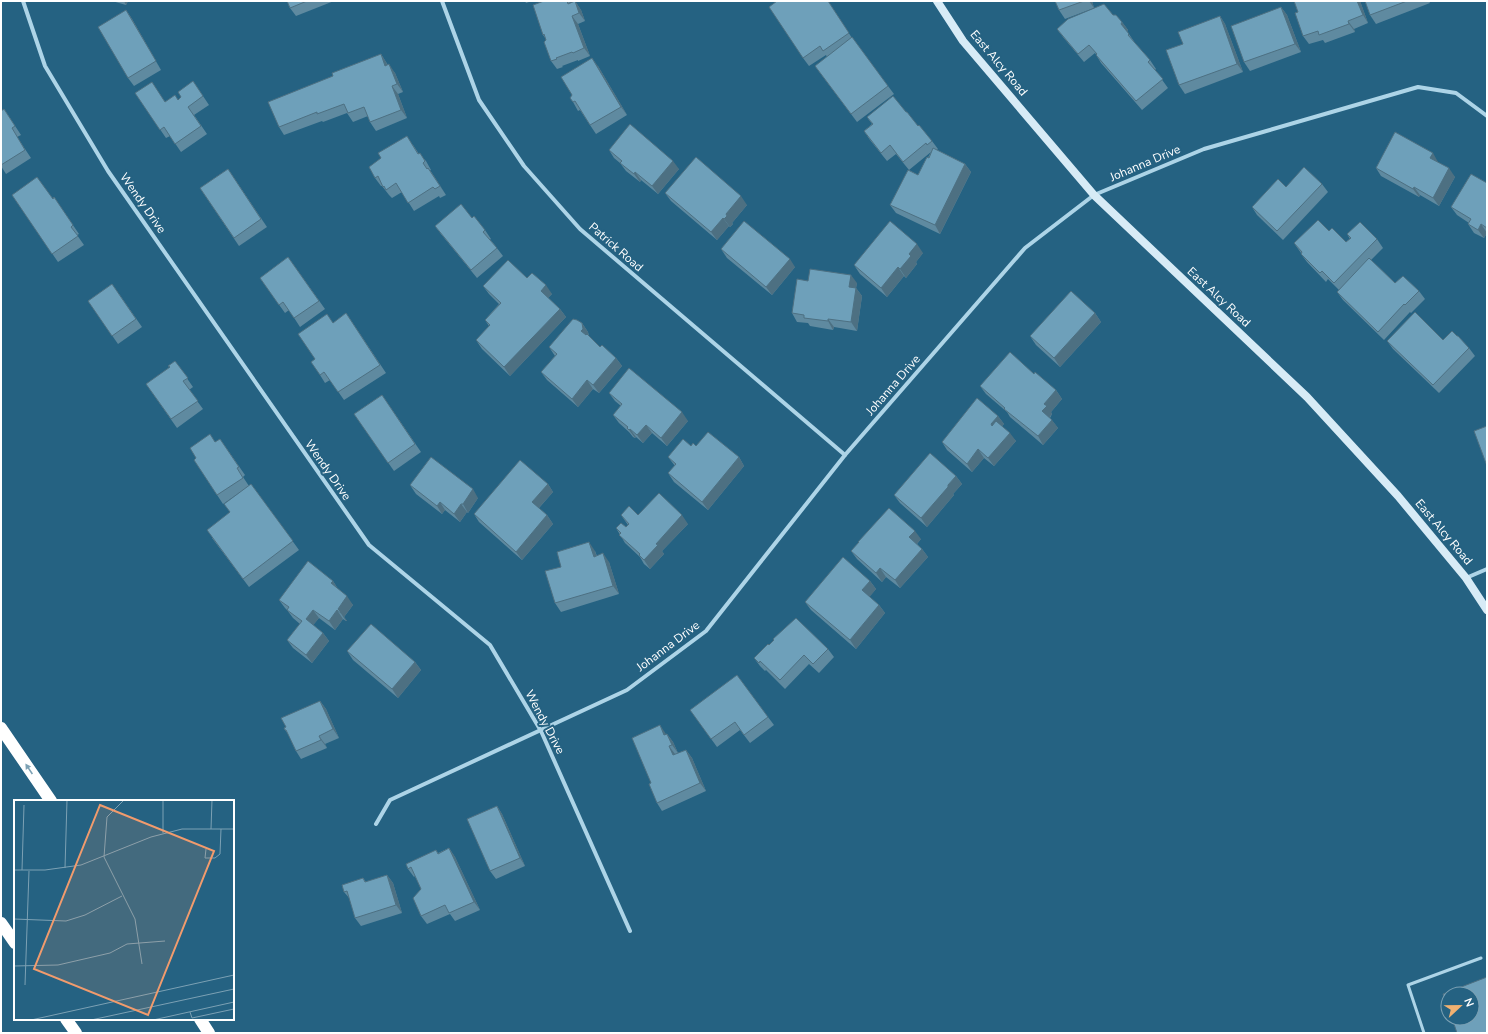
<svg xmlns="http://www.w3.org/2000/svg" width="1488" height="1034" font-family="'Nunito Sans',sans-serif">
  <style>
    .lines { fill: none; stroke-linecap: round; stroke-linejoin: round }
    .lane { stroke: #add4e7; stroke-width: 3 }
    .street { stroke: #add4e7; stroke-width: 4 }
    .secondary { stroke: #d7ebf6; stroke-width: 8 }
    .highway { stroke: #fff; stroke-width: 12 }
    .wall { fill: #5f8aa0; fill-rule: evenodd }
    .shaded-wall { fill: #4d7082 }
    .building { fill: #6ea0ba; stroke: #4d7082 }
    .oneway { fill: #7ca1b4 }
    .labels { text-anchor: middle; stroke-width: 4; stroke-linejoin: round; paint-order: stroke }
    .street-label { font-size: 12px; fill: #fff; stroke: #256282 }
    .inset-road { fill: none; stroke: #7ca1b4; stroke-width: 1 }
    .view { fill: #f19b6d; fill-opacity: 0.15; stroke: #f19b6d; stroke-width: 2 }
    .inset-edge { fill: none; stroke: #fff; stroke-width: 2 }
  </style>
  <rect width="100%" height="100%" fill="#256282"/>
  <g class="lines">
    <!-- lane -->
    <polyline class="lane" points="1424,1033 1408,985 1481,958"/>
    <!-- street -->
    <g class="street">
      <polyline points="23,1 45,66 108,171 369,545 490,645 541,731 630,931"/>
      <polyline points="442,1 479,100 524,166 580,229 845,455"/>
      <polyline points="1466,578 1487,569"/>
      <polyline points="376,824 390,800 627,690 706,631 845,455 1025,248 1094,195 1204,149 1418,87 1456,93 1487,116"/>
    </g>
    <!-- secondary -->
    <polyline class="secondary" points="937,1 963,41 1094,195 1307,397 1398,496 1466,578 1487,610"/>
    <!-- highway -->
    <g class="highway">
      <polyline points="1,728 51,801"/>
      <polyline points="1,923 15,943"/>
      <polyline points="66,1019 76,1033"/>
      <polyline points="200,1019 209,1033"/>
    </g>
  </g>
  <!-- wall -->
  <g class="wall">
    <polygon points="112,1 128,1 126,5"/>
    <polygon points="287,1 334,1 296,16 290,8"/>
    <polygon points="525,1 532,1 526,3"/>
    <polygon points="544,1 569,1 570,3 575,1 581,10 585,21 578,24 590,56 578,61 578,60 562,66 563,67 557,69 551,61 546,39 543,35"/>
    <polygon points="828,1 852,38 894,94 857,122 815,66 827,57 826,55 809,66 803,58"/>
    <polygon points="1055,1 1092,1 1094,8 1065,19 1059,10"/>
    <polygon points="1294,1 1360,1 1368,23 1354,29 1355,32 1325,43 1323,40 1309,44 1303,36 1298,12"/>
    <polygon points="1365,1 1429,1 1430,3 1376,24 1370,15"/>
    <polygon points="1281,7 1287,15 1301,52 1250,71 1244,62"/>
    <polygon points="126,10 132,19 161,70 134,86 128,78"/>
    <polygon points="1113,15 1122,22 1128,30 1127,31 1135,43 1150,60 1156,69 1155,70 1168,88 1142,110 1101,63 1095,53 1084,62 1063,37 1057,29"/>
    <polygon points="1220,16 1225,24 1243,72 1185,94 1179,85 1183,44"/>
    <polygon points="381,54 386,62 388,65 395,73 403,92 398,94 407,118 376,131 370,122 368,116 353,122 347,113 323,122 322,121 284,135 279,127 333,76"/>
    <polygon points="598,66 627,115 596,134 580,110 578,111 573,102"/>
    <polygon points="193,81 209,105 194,115 207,134 181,152 170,136 166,138 135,93 165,101 178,100 181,97"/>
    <polygon points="4,109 21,135 17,137 31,158 6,174 1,166 1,111"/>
    <path d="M867 117 918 126 932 141 938 149 937 150 965 164 971 172 940 234 896 213 890 205 909 170 896 154 887 161 870 140 864 131 872 124ZM931 152 918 175 909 170Z"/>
    <polygon points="413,145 419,154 426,161 431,170 430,170 446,195 440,198 439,196 414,211 402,192 392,198 389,195 382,186 381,186 375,178"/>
    <polygon points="609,150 679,169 658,194 641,180 640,182 626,171 620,163 614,158"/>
    <polygon points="1438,162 1455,177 1439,206 1420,195 1419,197 1381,176 1376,168"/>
    <polygon points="228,169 267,227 239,246 200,188"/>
    <polygon points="1487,183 1487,233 1484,238 1474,233 1468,224 1469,223 1457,215 1451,207"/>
    <polygon points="1322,184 1328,192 1283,240 1257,215 1252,207 1286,187"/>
    <polygon points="665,193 747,205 732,223 733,224 730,227 729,226 717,240 671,201"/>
    <polygon points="12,195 53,199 54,197 79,234 77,235 84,245 58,262"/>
    <polygon points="472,218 485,230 491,239 490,239 503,256 477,278 441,234 435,226"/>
    <polygon points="1329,231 1346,242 1350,239 1347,234 1377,239 1383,248 1371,260 1395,283 1419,291 1425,299 1411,313 1410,312 1384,340 1343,300 1337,292 1339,290 1328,279 1326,282 1307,262 1301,254 1301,253 1294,243"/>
    <polygon points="721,249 795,267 772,295 727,258"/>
    <polygon points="923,253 916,262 917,264 906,278 904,276 887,297 860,274 854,265"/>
    <polygon points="288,257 325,309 300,327 289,310 285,313 260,278"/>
    <polygon points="527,278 552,294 548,298 560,309 566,317 510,376 482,349 476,340 489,326 485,320 499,304 489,294 483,286"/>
    <polygon points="808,281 857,283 856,288 862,296 857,331 834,327 833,330 810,326 808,323 797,322 792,313"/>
    <polygon points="112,284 142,327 118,344 88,301"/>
    <polygon points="346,313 386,373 344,400 330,380 325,383 320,375 315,359 333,323"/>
    <polygon points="1095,313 1101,322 1060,367 1036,345 1030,336"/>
    <polygon points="582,323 588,332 589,336 600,347 616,358 622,366 599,393 593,389 578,407 547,380 541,372 555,356 549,347"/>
    <polygon points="1443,340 1469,348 1475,356 1439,393 1393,349 1387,341"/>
    <polygon points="175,361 193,387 189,390 203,409 177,428 146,384 170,368"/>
    <polygon points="1034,374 1056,390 1062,399 1051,412 1052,414 1050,418 1058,428 1043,445 1010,417 1007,412 986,394 980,386"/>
    <polygon points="609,393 688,421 667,446 652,433 643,443 636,437 635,438 633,437 629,432 619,423 613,415 621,406 615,401"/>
    <polygon points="382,395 421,452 394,471 354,414"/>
    <polygon points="998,416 1004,424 1002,426 1016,441 994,466 984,458 972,472 947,450 942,442"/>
    <polygon points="220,439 245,475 243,477 249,486 251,484 299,550 249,587 212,538 230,512 239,493 223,504 194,460 216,442"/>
    <polygon points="691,446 696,446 739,457 744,466 708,510 674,482 668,473 675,466 668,457"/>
    <polygon points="956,476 962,484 953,494 954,495 927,527 900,503 894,495"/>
    <polygon points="548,484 553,492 539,508 547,515 553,524 522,560 479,522 474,514"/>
    <polygon points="410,485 478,498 468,513 467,512 460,522 445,510 442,514 416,494"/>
    <polygon points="621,515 638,515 688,524 662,551 664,554 650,569 644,564 640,557 625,543 616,528 626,527 628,525"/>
    <polygon points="921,539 917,544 922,549 928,557 900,588 886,577 882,582 857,559 851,551 859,543 858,542"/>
    <polygon points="595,551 597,556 609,562 619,594 561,612 555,603 561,567"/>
    <polygon points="333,581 338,589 353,605 344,617 347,621 346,621 343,619 335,630 319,618 313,625 323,633 329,641 312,663 293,648 287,640 300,624 293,618 287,610 285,608 279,600"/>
    <polygon points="870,581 876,589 869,597 879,605 885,613 856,649 811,610 805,602"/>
    <polygon points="769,645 828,649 834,657 819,673 809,664 785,689 766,670 765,671 760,666 754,658"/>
    <polygon points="347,651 415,662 421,670 398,698 353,660"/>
    <polygon points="320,701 326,709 339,738 325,744 327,748 301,759 296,751 289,735 285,730"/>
    <polygon points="768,717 774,725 750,743 740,730 717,747 696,718"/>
    <polygon points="666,734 667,734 673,742 678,753 686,750 692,758 706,791 662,811 657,803 651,783"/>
    <polygon points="497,806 502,814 525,866 496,879 490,871"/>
    <polygon points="449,848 455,857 480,910 455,921 450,914 427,924 421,916 421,889 415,876 414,877 408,869 436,850 438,853"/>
    <polygon points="387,875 393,883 402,913 361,926 355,918 350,899 344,892 363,878 366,882"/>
  </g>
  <!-- shaded-wall -->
  <g class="shaded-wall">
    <polygon points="124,1 128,1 126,5"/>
    <polygon points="575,1 581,10 585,21 579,13"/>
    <polygon points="1089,1 1092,1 1094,8"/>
    <polygon points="1357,1 1360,1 1368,23 1363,15"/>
    <polygon points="1281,7 1287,15 1301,52 1295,44"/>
    <polygon points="126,10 132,19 161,70 156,61"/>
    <polygon points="572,16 578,24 590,56 584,48"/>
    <polygon points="1220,16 1225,24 1243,72 1237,64"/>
    <polygon points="1348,21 1354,29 1355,32 1349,24"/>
    <polygon points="1122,22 1128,30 1127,32 1121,24"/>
    <polygon points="381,54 386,62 391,74 385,66"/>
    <polygon points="592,58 598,66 627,115 621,107"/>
    <polygon points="389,64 395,73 403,92 397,84"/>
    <polygon points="392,86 398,94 407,118 401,110"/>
    <polygon points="1433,153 1438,162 1436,166 1430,158"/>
    <polygon points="673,161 679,169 658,194 652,186"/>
    <polygon points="965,164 971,172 940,234 935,225"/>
    <polygon points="428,168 434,176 446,195"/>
    <polygon points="1449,168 1455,177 1439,206 1433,198"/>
    <polygon points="635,172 641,180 640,182 634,174"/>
    <polygon points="1414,187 1420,195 1419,197 1413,189"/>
    <polygon points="741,196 747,205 732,223 733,224 730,227 724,219 726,214"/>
    <polygon points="723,218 729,226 717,240 711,232"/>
    <polygon points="1481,224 1487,233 1484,238 1478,230"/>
    <polygon points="917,244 923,253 916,262 917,264 906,278 900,269 909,254"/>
    <polygon points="790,259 795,267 772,295 766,287"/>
    <polygon points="898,267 904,276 887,297 881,288"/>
    <polygon points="851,275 857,283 855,295 849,287"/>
    <polygon points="546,285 552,294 547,299 541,291"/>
    <polygon points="856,288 862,296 857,331 851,322"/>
    <polygon points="560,309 566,317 510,376 504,367"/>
    <polygon points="1095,313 1101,322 1060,367 1054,358"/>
    <polygon points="828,319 834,327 833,330 828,321"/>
    <polygon points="582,323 588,332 589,337 587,340 581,331"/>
    <polygon points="616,358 622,366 599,393 593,385"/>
    <polygon points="587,380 593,389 578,407 572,399"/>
    <polygon points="1056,390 1062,399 1051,412 1052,414 1048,419 1042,411 1044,404"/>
    <polygon points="682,412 688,421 667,446 661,438"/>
    <polygon points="998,416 1004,424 996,433 991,424"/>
    <polygon points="1052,420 1058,428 1043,445 1038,436"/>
    <polygon points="646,425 652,433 643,443 637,435"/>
    <polygon points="630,429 636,437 635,438 629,430"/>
    <polygon points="1010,433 1016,441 994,466 988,458"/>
    <polygon points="978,449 984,458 972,472 967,464"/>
    <polygon points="739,457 744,466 708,510 702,502"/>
    <polygon points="956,476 962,484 953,494 954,495 927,527 921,518"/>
    <polygon points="548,484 553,492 537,510 532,502"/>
    <polygon points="473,489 478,498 468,513 463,504"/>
    <polygon points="440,502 445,510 442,514 437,506"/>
    <polygon points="461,504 467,512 460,522 454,514"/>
    <polygon points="547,515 553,524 522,560 516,552"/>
    <polygon points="682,515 688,524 662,551 664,554 650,569 644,560 656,544"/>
    <polygon points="915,531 921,539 915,546 909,537"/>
    <polygon points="589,542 595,551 599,565 594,557"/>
    <polygon points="922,549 928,557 900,588 895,580"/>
    <polygon points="603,553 609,562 619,594 613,586"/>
    <polygon points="880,568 886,577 882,582 876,573"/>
    <polygon points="333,581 338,589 336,592 331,583"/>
    <polygon points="870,581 876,589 868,599 862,590"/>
    <polygon points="347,596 353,605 344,617 347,621 346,621 338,609"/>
    <polygon points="879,605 885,613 856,649 850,640"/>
    <polygon points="313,610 319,618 311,628 306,619"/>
    <polygon points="337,610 343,619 335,630 329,621"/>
    <polygon points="323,633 329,641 312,663 306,655"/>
    <polygon points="415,662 421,670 398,698 392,689"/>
    <polygon points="320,701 326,709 339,738 333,729"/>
    <polygon points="660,725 666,734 670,743 664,735"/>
    <polygon points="667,734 673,742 678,753 672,745"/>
    <polygon points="319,736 325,744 327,748 321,740"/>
    <polygon points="669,746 675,754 673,755"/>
    <polygon points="686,750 692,758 706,791 700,783"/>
    <polygon points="497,806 502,814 525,866 520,858"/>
    <polygon points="449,848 455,857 480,910 474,902"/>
    <polygon points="387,875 393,883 402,913 396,905"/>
  </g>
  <!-- building -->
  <g class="building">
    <polygon points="287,1 307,1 290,8"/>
    <polygon points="544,1 567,1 568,4 575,1 579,13 572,16 584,48 573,53 572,52 556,58 557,59 551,61 544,42 546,40 544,34 543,35 533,5"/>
    <polygon points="777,1 828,1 849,33 823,51 820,46 803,58 769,7"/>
    <polygon points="1055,1 1084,1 1059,10"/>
    <polygon points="1294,1 1357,1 1363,15 1348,21 1349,24 1319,35 1318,31 1303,36 1295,13 1298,12"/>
    <polygon points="1365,1 1407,1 1370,15"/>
    <polygon points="1104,4 1113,15 1116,15 1122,22 1121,24 1129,34 1128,35 1150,60 1148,62 1163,79 1136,101 1096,55 1097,54 1089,45 1078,54 1057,29 1068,19"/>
    <polygon points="1281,7 1295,44 1244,62 1231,26"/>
    <polygon points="126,10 156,61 128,78 98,27"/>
    <polygon points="1220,16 1237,64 1179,85 1166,50 1183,44 1178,32"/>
    <polygon points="852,37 888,86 851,114 815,66"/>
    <polygon points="381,54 385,66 389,64 397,84 392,86 401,110 370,122 364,107 348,113 344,104 317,114 317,112 279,127 268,102 333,76 332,73"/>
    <polygon points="592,58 621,107 590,125 575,101 573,102 570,98 572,95 561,77"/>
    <polygon points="193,81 203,96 188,107 201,126 175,144 164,127 160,130 135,93 152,82 165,102 175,95 178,100 181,97 178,92"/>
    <polygon points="893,96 906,112 907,112 918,126 919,125 932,141 927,145 926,143 903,162 890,145 881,153 864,131 873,124 867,117"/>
    <polygon points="4,109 15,126 12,128 25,150 1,165 1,111"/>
    <polygon points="630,124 673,161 652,186 635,172 634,174 620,163 622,161 609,150"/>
    <polygon points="1395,132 1433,153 1430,158 1449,168 1433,198 1414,187 1413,189 1376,168"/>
    <polygon points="407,136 418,154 420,153 425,161 423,163 427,169 428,168 440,186 435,189 433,187 408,203 396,183 386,190 384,186 383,187 378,176 375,178 369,167 381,158 378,153"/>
    <polygon points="933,148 965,164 935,225 890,205 908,170 918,175 927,157 929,158"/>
    <polygon points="696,157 741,196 726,214 727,216 724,219 723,218 711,232 665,193"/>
    <polygon points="1304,167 1322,184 1277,231 1252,207 1278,179 1286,187"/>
    <polygon points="228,169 261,219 234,238 200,188"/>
    <polygon points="1471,174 1487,183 1487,228 1481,224 1478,230 1468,224 1471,219 1451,207"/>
    <polygon points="37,177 53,199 54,197 73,225 71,227 78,236 52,254 12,195"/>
    <polygon points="461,204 472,218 474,216 485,230 483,232 497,248 471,270 435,226"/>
    <polygon points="1318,220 1329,231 1332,228 1346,242 1351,238 1347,234 1360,222 1377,239 1334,283 1322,271 1320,273 1301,254 1302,252 1294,243"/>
    <polygon points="744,221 790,259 766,287 721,249"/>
    <polygon points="890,221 917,244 909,254 911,256 900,269 898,267 881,288 854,265"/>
    <polygon points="288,257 319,301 294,318 283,302 279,305 260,278"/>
    <polygon points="1369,258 1395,283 1403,276 1419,291 1405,305 1404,304 1378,332 1337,292"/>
    <polygon points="508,260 527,278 532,273 546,285 541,291 560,309 504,367 476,340 490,325 485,320 501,303 483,286"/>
    <polygon points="810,269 851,275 849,287 856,288 851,322 828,319 828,321 804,318 804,315 792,313 797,279 808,281"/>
    <polygon points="112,284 136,319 112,336 88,301"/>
    <polygon points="1071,291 1095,313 1054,358 1030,336"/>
    <polygon points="1415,312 1443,340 1452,331 1457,336 1458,336 1469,348 1433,385 1387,341"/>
    <polygon points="346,313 380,365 338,392 324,372 320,375 311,362 315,359 298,334 327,314 333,323"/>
    <polygon points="573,319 577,320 582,323 583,329 581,331 586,335 587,334 600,347 602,345 616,358 593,385 587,380 572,399 541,372 557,354 549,347"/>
    <polygon points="1010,352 1034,374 1035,372 1056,390 1044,404 1047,406 1042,411 1052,420 1038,436 1004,409 1005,408 980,386"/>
    <polygon points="175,361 188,378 183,381 198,401 171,419 146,384 170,367 168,366"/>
    <polygon points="629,368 682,412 661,438 646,425 637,435 630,429 629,430 627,428 628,427 613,415 622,404 609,393"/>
    <polygon points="382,395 415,444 388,463 354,414"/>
    <polygon points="977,398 998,416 991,424 992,426 996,421 1010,433 988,458 978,449 967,464 942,442"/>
    <polygon points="1487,426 1487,466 1474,431"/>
    <polygon points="708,432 739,457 702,502 668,473 676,464 668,457 683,439 691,446 693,443 696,446"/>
    <polygon points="210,434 215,442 220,439 239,467 237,468 243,478 217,495 194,460 196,458 190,448"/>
    <polygon points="930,453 956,476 948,485 948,487 921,518 894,495"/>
    <polygon points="431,457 473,489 463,504 461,504 454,514 440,502 437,506 410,485"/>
    <polygon points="520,460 548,484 532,502 547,515 516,552 474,514"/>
    <polygon points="251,484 293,541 243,579 207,530 230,512 224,504"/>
    <polygon points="659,493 682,515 656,544 658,545 644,560 639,555 640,554 619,535 621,533 616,528 621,523 626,527 629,524 621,515 629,506 638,515"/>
    <polygon points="889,508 915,531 909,537 922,549 895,580 880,568 876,573 851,551 859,542 858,542"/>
    <polygon points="589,542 594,557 603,553 613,586 555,603 545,571 561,567 557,552"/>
    <polygon points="843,557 870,581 862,590 879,605 850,640 805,602"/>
    <polygon points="308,561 333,581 331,583 347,596 338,609 341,612 341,613 337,610 329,621 313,610 306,619 323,633 306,655 287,640 302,621 287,610 289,607 279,600"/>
    <polygon points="796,618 828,649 813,664 804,655 780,680 760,661 759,663 754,658 768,644 769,645 774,640 773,639"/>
    <polygon points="371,624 415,662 392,689 347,651"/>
    <polygon points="737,675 768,717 744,735 735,722 711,739 690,710"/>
    <polygon points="320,701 333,729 319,736 321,740 296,751 286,730 285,730 284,728 286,727 281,718"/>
    <polygon points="660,725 664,735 667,734 672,745 669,746 673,755 686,750 700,783 657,803 649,784 651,783 632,738"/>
    <polygon points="497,806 520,858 490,871 467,819"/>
    <polygon points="449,848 474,902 449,913 445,905 421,916 413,898 421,889 411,867 408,869 406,864 436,850 438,854"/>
    <polygon points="387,875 396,905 355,918 347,891 344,892 342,885 363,878 365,882"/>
    <polygon points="1487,977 1487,1033 1457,1033 1452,1018 1472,1018 1472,994 1448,994 1448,1008 1443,994"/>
  </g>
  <!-- one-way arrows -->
  <defs><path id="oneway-solid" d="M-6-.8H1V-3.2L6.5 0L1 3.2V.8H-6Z"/></defs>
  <use class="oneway" href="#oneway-solid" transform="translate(29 769) rotate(-124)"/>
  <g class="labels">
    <!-- street labels -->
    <g class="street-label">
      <text transform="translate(999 63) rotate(50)" y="4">East Alcy Road</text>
      <text transform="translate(1145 163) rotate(-23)" y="4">Johanna Drive</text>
      <text transform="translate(143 203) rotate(55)" y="4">Wendy Drive</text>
      <text transform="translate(616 247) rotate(41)" y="4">Patrick Road</text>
      <text transform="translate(1219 297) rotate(43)" y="4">East Alcy Road</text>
      <text transform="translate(893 385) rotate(-49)" y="4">Johanna Drive</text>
      <text transform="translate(328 470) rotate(55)" y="4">Wendy Drive</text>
      <text transform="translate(1444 532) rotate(50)" y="4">East Alcy Road</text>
      <text transform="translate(668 646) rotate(-37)" y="4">Johanna Drive</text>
      <text transform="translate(545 722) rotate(62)" y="4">Wendy Drive</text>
    </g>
  </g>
  <!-- overview -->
  <g transform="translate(14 800)">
    <rect width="220" height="220" fill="#256282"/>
    <path class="inset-road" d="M110 0 93 17 90 57 121 119 128 164M149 0V33M197 29 198 0M192 49 191 58H201L206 54 207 29M51 68 53 0M0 70H31L67 65 137 37 168 29H220M8 70 10 5M0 119 52 121 71 115 108 96M0 166 44 165 96 153 113 144 151 141M11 185 15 71M176 212 178 218 220 209M17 220 220 175M77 220 220 189M139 220 220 202"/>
    <path class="view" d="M86 5 200 51 134 215 20 169Z"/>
    <rect width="220" height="220" class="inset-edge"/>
  </g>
  <!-- border -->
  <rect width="1488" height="1034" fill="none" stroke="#ffffff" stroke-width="4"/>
  <!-- north arrow -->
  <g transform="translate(1460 1006) rotate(68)"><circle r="19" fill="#256282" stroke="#7ca1b4"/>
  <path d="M0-3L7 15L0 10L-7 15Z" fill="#f1b171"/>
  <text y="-6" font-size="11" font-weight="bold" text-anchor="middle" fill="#ffffff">N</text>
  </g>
</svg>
